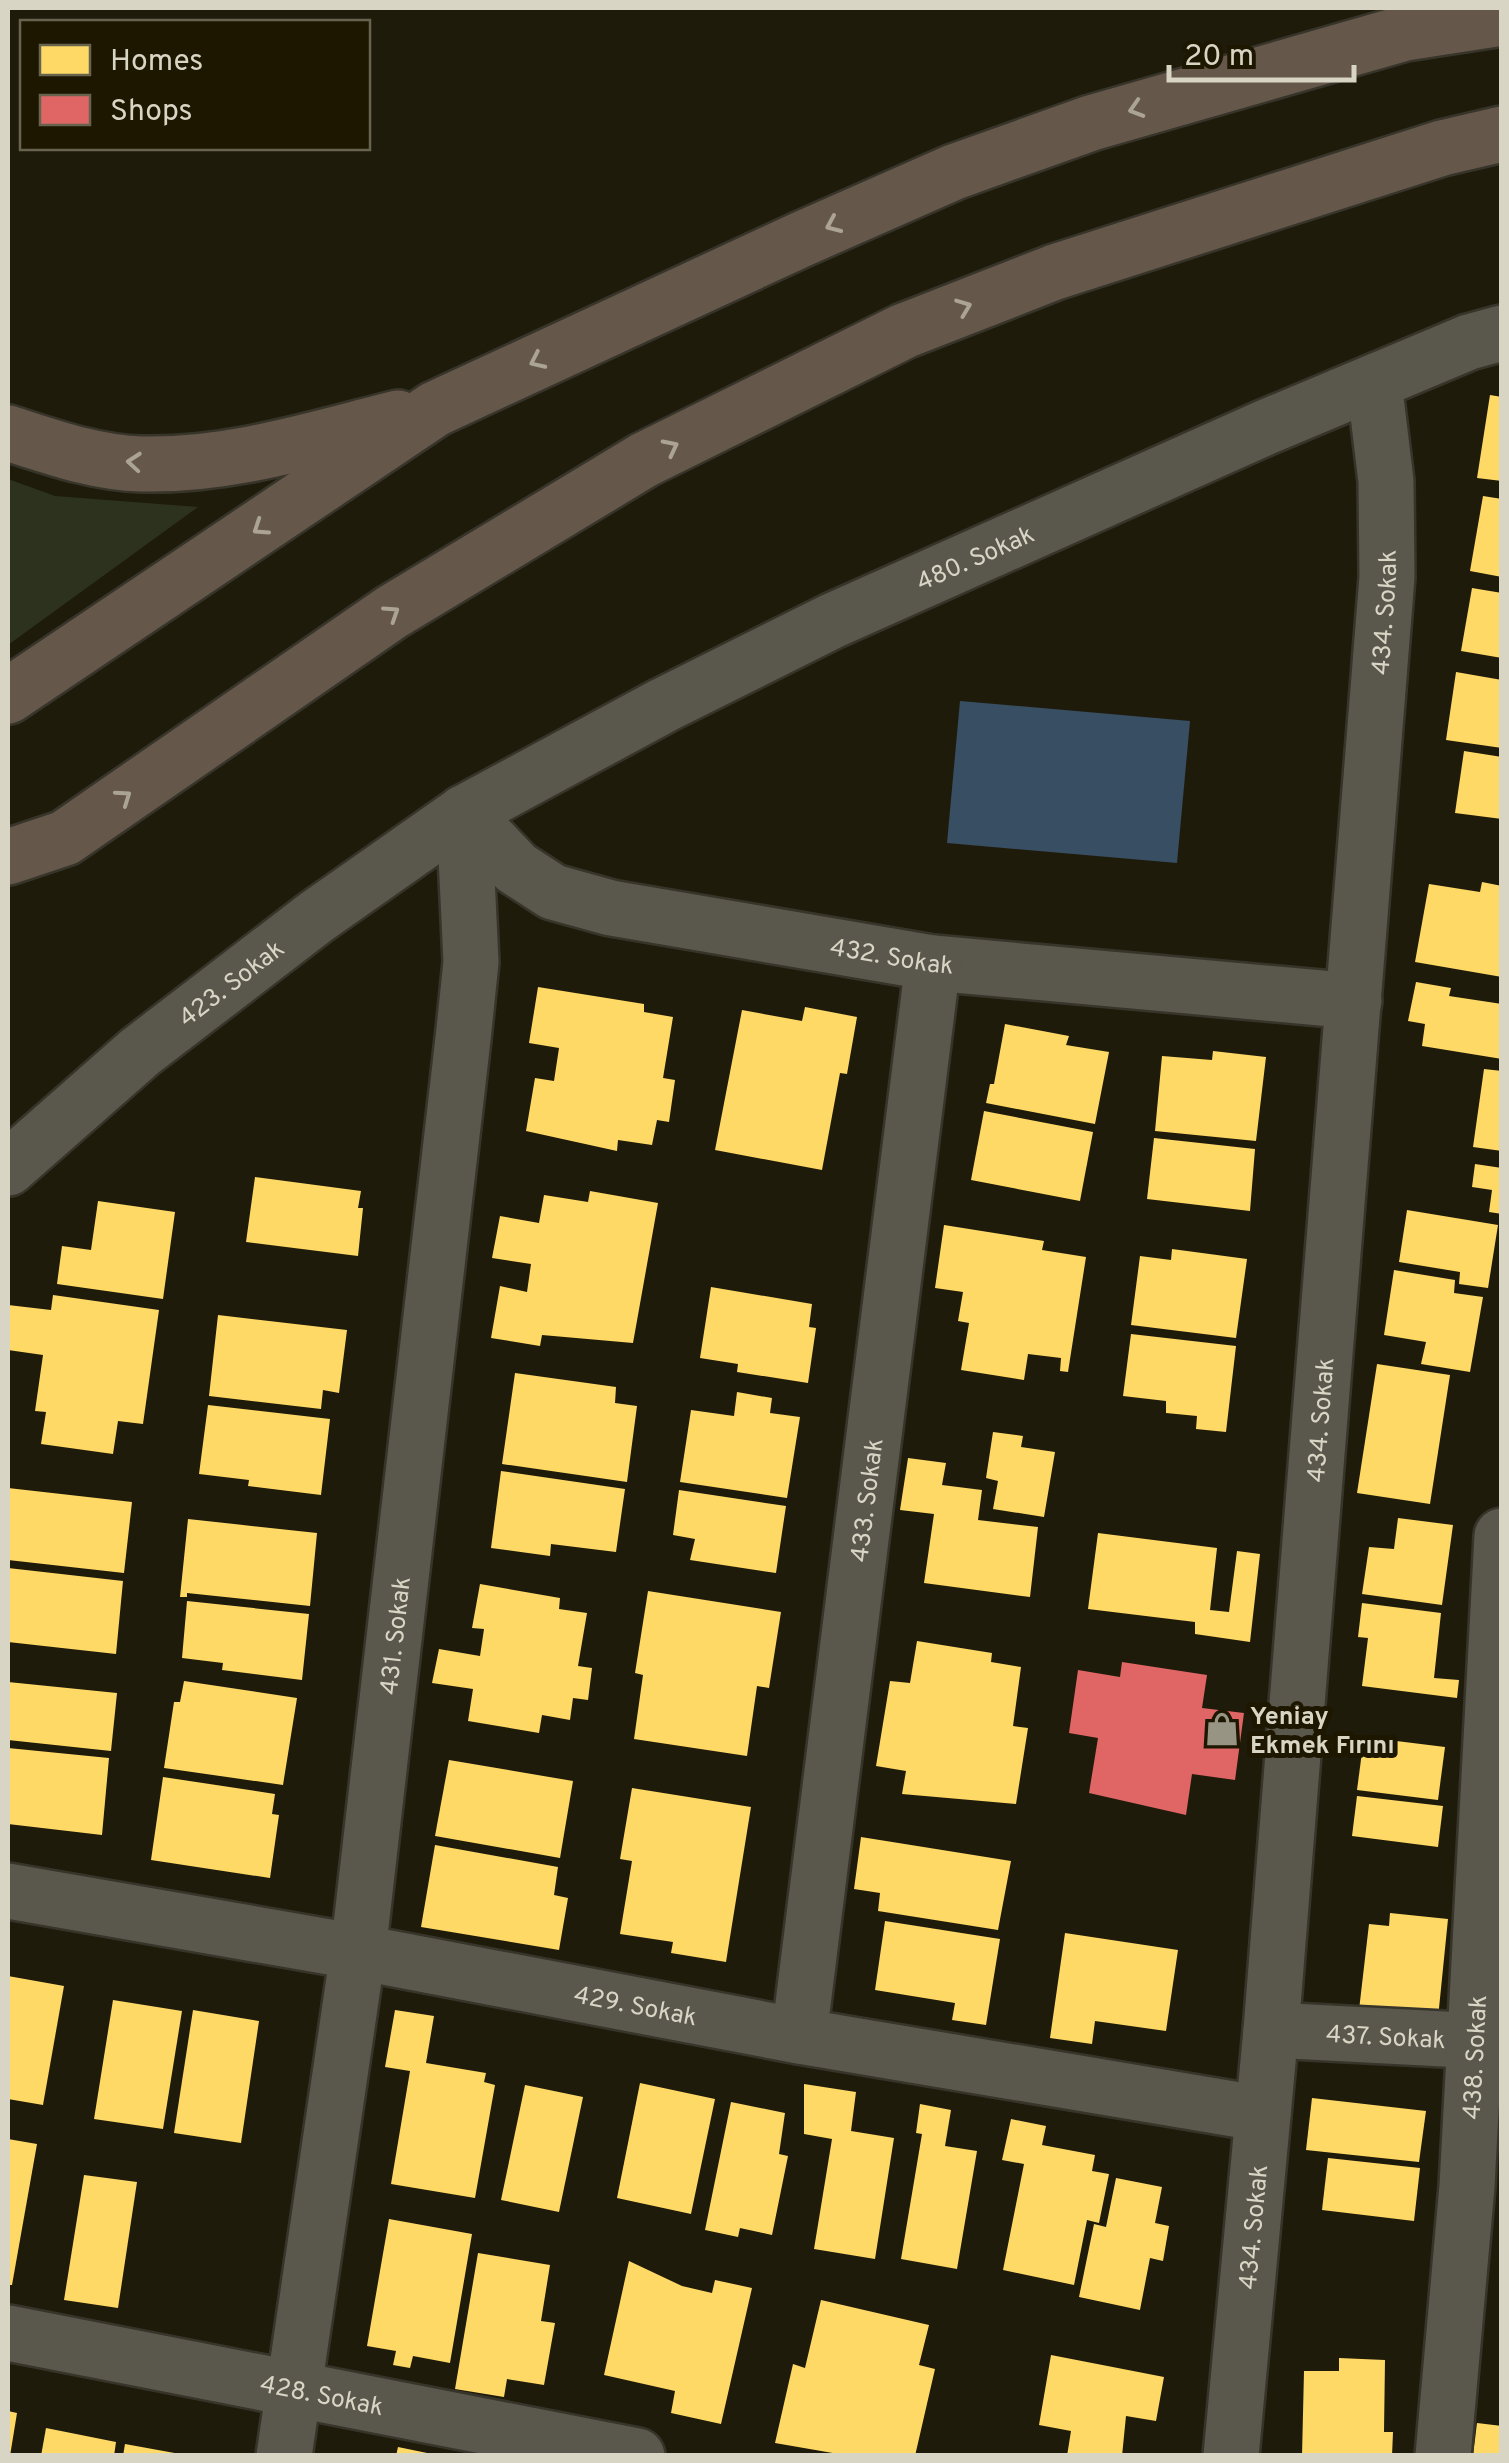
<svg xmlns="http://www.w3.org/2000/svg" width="1509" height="2463" font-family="Overpass,sans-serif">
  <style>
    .green { fill: #2c321d }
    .water { fill: #384e63 }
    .homes { fill: #ffd966 }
    .shops { fill: #e06666 }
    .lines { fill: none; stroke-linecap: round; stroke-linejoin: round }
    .minor-casing { stroke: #37342a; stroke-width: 60 }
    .highway-casing { stroke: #37342a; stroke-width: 60 }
    .minor { stroke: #5a574c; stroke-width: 55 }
    .highway { stroke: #65574a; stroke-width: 55 }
    .oneway { stroke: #aba394 }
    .labels { text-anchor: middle; stroke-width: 10; stroke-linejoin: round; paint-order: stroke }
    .street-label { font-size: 25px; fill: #d9d5c5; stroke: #1d1700 }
    .poi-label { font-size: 25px; font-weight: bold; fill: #d9d5c5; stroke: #1d1700; text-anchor: start }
  </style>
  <rect width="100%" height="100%" fill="#1f1b0b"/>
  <!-- green -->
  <polygon class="green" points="8,479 55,496 198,507 8,645"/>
  <!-- water -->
  <polygon class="water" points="960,701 1190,721 1177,863 947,843"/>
  <!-- homes -->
  <g class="homes">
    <polygon points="1490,395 1502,397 1502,481 1477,478"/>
    <polygon points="1483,496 1502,499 1502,577 1470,571"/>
    <polygon points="1472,588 1502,593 1502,658 1461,651"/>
    <polygon points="1456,672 1502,680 1502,748 1446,740"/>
    <polygon points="1464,751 1502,757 1502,819 1455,813"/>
    <polygon points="1482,882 1502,886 1502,977 1415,962 1429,884 1480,892"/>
    <polygon points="1416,982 1451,988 1449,996 1502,1004 1502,1059 1422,1046 1425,1024 1408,1021"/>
    <polygon points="538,987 644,1004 644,1012 673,1017 663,1078 675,1080 669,1122 657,1120 652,1145 618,1140 617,1151 526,1131 535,1078 554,1081 559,1048 529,1043"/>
    <polygon points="805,1007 857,1017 847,1074 840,1073 822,1170 715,1150 742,1010 802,1021"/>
    <polygon points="1005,1024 1069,1036 1066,1045 1109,1052 1095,1124 986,1103 990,1084 994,1084"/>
    <polygon points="1213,1051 1266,1057 1256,1141 1155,1131 1162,1056 1212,1060"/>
    <polygon points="1484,1069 1502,1071 1502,1151 1473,1147"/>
    <polygon points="984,1111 1093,1132 1080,1201 971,1180"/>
    <polygon points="1154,1138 1255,1149 1250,1211 1147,1199"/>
    <polygon points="1475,1164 1502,1168 1502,1214 1489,1212 1492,1190 1472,1187"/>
    <polygon points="255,1177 361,1191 358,1208 363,1208 358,1256 246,1242"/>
    <polygon points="590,1191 658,1203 633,1343 542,1335 540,1346 491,1338 500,1286 527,1292 531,1264 492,1258 500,1216 539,1223 544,1195 588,1202"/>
    <polygon points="98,1201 175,1212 163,1299 57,1284 62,1246 91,1250"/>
    <polygon points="1407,1210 1498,1225 1488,1288 1459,1284 1460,1272 1399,1262"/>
    <polygon points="944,1225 1044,1241 1042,1250 1086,1257 1068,1372 1060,1371 1061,1358 1028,1354 1024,1380 961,1370 969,1323 958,1321 963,1292 935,1288"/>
    <polygon points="1172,1249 1247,1259 1236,1338 1131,1325 1140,1256 1171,1260"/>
    <polygon points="1394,1270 1455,1280 1454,1293 1483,1297 1470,1372 1421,1364 1426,1342 1384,1335"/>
    <polygon points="711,1287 812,1304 809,1327 816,1328 808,1383 737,1372 738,1364 700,1358"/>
    <polygon points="53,1295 159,1310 143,1424 118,1421 113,1454 41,1444 46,1412 35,1411 43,1355 8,1350 8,1305 51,1310"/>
    <polygon points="218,1315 347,1330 339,1393 323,1390 321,1409 209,1396"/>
    <polygon points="1131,1334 1236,1346 1226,1432 1196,1429 1197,1416 1166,1413 1166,1401 1123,1396"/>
    <polygon points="1377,1364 1450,1375 1430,1504 1357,1493"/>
    <polygon points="515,1373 616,1387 615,1403 637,1406 627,1482 502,1464"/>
    <polygon points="737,1392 772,1398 770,1413 800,1417 787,1498 680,1482 691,1410 734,1416"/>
    <polygon points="208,1405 330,1419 321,1495 248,1486 249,1480 199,1474"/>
    <polygon points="993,1432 1023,1436 1021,1447 1055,1452 1044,1517 993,1509 998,1481 986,1478"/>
    <polygon points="908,1458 946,1463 942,1485 982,1490 978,1520 1038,1527 1030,1597 924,1583 934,1514 900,1510"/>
    <polygon points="501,1471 625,1489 616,1552 551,1544 550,1556 491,1548"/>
    <polygon points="8,1488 132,1502 124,1573 8,1560"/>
    <polygon points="679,1490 786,1506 776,1573 690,1560 695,1539 673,1535"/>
    <polygon points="1398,1518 1453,1525 1442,1605 1362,1594 1369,1547 1394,1549"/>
    <polygon points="188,1519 317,1533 310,1606 187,1593 187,1597 180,1597"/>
    <polygon points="1098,1533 1217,1548 1210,1610 1229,1612 1237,1551 1260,1554 1250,1642 1195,1634 1195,1622 1088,1609"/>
    <polygon points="8,1568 123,1581 116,1654 8,1642"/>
    <polygon points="480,1584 560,1598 559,1609 587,1613 578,1666 592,1668 588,1700 573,1698 570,1720 542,1715 539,1733 468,1721 473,1689 432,1683 439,1649 480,1656 484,1629 472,1628"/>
    <polygon points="648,1591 781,1612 769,1688 757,1686 747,1756 634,1739 643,1675 635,1673"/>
    <polygon points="187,1601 309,1614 302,1680 222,1670 223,1663 182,1658"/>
    <polygon points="1362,1603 1441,1613 1434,1678 1459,1680 1457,1698 1362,1686 1368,1638 1358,1637"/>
    <polygon points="917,1641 992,1653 991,1662 1021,1667 1013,1726 1028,1728 1016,1804 902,1794 906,1771 876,1766 890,1681 910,1683"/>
    <polygon points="184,1681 297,1698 283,1785 164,1768 174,1702 180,1702"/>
    <polygon points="8,1682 117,1693 111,1751 8,1740"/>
    <polygon points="1364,1737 1445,1747 1438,1800 1357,1790"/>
    <polygon points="8,1748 109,1758 102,1835 8,1824"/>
    <polygon points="449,1760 573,1781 560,1858 435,1836"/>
    <polygon points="163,1777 275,1794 272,1814 279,1815 270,1878 151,1860"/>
    <polygon points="632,1788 751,1807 726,1962 671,1953 673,1942 620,1934 632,1861 620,1859"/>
    <polygon points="1357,1796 1443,1806 1438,1847 1352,1836"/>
    <polygon points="861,1837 1011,1861 998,1930 878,1911 880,1893 854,1889"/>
    <polygon points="435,1845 558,1867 554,1895 568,1898 559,1950 421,1927"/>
    <polygon points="1390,1913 1448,1919 1438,2018 1359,2010 1369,1924 1389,1926"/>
    <polygon points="885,1921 1000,1939 986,2025 952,2020 955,2003 875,1990"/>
    <polygon points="1065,1933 1178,1950 1166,2031 1095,2021 1092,2044 1050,2038"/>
    <polygon points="8,1976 64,1986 43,2105 8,2099"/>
    <polygon points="113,2000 182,2011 163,2129 94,2119"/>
    <polygon points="193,2010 259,2021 241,2143 174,2133"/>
    <polygon points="395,2010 434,2016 426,2063 486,2073 484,2082 495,2085 475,2198 391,2184 410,2071 385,2067"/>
    <polygon points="640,2083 715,2099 691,2214 617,2198"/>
    <polygon points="804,2084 856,2092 851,2131 894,2138 875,2259 814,2249 832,2139 804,2134"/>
    <polygon points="525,2085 583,2097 559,2212 501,2200"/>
    <polygon points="1312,2098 1426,2111 1419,2162 1306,2150"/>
    <polygon points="731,2102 785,2113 779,2154 788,2156 772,2235 740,2228 738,2237 705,2230"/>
    <polygon points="920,2104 951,2110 945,2146 977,2151 957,2269 901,2259 922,2134 916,2133"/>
    <polygon points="1011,2119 1046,2126 1042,2145 1095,2155 1092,2171 1109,2174 1099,2223 1087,2220 1074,2285 1003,2270 1024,2164 1002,2160"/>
    <polygon points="8,2139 37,2144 12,2285 8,2285"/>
    <polygon points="1328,2158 1420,2168 1414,2221 1322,2210"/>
    <polygon points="84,2175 137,2182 118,2308 64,2300"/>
    <polygon points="1116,2178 1162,2187 1155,2223 1169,2226 1163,2261 1150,2258 1140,2310 1079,2297 1094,2224 1106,2227"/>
    <polygon points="389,2219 472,2234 450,2363 413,2356 410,2368 393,2365 396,2351 367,2346"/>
    <polygon points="478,2253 550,2265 541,2321 555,2323 544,2385 507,2379 504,2397 455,2389"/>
    <polygon points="629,2261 682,2286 712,2293 715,2280 752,2288 721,2424 671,2413 675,2391 604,2375"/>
    <polygon points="821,2300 929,2325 919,2365 935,2369 915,2456 850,2456 775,2443 793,2364 805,2368"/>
    <polygon points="1051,2355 1164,2377 1156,2421 1126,2416 1122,2456 1067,2456 1071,2431 1039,2425"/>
    <polygon points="1339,2358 1385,2360 1384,2432 1393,2432 1392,2456 1302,2456 1304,2371 1339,2371"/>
    <polygon points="8,2411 17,2413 10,2456 8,2456"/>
    <polygon points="1477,2423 1502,2426 1502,2456 1473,2456"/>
    <polygon points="46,2428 116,2442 114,2456 41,2456"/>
    <polygon points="125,2444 180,2454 180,2456 123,2456"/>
    <polygon points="398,2447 432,2454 432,2456 396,2456"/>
  </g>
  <!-- shops -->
  <polygon class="shops" points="1122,1662 1207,1675 1202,1708 1244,1713 1235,1780 1192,1774 1186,1815 1089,1793 1098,1738 1069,1733 1078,1670 1120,1677"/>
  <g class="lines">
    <!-- minor casing -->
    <g class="minor-casing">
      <g id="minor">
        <path id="s1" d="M464 813 516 868 553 892 611 908 933 963 1354 1001"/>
        <path id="s2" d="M8 1168 140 1052 316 917 464 813 664 705 832 621 1264 428 1469 342 1502 333"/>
        <path id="s3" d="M8 1891 358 1952 799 2036 1263 2114"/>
        <path id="s4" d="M1271 2030 1502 2042"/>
        <path id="s5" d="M799 2036 933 963"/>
        <path id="s6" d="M8 2333 637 2456"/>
        <path id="s7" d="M284 2456 358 1952 463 1039 471 962 464 813"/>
        <path id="s8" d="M1231 2456 1271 2030 1387 577 1386 481 1374 382"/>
        <path id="s9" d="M1443 2456 1467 2186 1502 1536"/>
      </g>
    </g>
    <!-- highway casing -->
    <g class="highway-casing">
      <g id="highway">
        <path d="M8 433C51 447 96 463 142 464 230 466 314 439 398 418"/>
        <polyline points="8,696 435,409 802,239 954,172 1091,123 1405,33 1502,18"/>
        <polyline points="8,857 65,838 392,612 644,460 904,331 1055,272 1442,148 1502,134"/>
      </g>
    </g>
    <!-- minor -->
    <use href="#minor" class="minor"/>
    <!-- highway -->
    <use href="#highway" class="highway"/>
  </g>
  <!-- one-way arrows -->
  <defs><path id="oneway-chevron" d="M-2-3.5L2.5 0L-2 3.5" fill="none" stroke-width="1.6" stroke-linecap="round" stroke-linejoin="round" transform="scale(2.5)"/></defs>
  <g class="oneway">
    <use href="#oneway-chevron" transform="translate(1136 109) rotate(163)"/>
    <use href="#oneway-chevron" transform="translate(833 225) rotate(156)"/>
    <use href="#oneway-chevron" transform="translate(964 307) rotate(-21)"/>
    <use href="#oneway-chevron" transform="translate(537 361) rotate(155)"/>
    <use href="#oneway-chevron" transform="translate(671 447) rotate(-27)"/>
    <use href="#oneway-chevron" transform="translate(134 462) rotate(-175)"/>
    <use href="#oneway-chevron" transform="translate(260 528) rotate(146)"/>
    <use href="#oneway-chevron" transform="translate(392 613) rotate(-33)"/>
    <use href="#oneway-chevron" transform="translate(124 797) rotate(-35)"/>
  </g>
  <!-- icons -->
  <defs>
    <g id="shop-bare" transform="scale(2.7)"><path d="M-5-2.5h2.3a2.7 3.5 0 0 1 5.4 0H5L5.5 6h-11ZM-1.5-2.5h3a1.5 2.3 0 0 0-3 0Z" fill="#989484" stroke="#1d1700" stroke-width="2.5" paint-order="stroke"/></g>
  </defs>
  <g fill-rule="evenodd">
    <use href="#shop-bare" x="1222" y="1729"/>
  </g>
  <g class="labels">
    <!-- street labels -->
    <g class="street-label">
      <text dy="9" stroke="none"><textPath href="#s2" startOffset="1150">480. Sokak</textPath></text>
      <text dy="9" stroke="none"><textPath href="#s8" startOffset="1850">434. Sokak</textPath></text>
      <text dy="9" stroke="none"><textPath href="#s1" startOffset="465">432. Sokak</textPath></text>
      <text dy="9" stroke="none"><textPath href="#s2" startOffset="290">423. Sokak</textPath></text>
      <text dy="9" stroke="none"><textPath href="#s8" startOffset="1040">434. Sokak</textPath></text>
      <text dy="9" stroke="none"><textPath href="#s5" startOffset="540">433. Sokak</textPath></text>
      <text dy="9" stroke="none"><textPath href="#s7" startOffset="828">431. Sokak</textPath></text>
      <text dy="9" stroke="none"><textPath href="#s3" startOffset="638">429. Sokak</textPath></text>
      <text dy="9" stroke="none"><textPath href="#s4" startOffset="115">437. Sokak</textPath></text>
      <text dy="9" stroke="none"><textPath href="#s9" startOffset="400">438. Sokak</textPath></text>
      <text dy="9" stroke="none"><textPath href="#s8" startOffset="230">434. Sokak</textPath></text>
      <text dy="9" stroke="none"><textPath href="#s6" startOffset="320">428. Sokak</textPath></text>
    </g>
    <!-- poi labels -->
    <g class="poi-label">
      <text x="1250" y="1724">Yeniay<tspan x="1250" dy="29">Ekmek Fırını</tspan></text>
    </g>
  </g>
  <!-- border -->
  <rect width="1509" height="2463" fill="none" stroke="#d9d5c5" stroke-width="20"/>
  <!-- legend -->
  <rect x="20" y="20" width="350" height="130" fill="#1d1700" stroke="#68634f" stroke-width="2.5"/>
  <rect x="40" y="45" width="50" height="30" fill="#ffd966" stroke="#68634f" stroke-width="2.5"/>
  <text x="110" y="70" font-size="30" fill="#d9d5c5">Homes</text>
  <rect x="40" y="95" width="50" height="30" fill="#e06666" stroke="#68634f" stroke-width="2.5"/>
  <text x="110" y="120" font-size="30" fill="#d9d5c5">Shops</text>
  <!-- scale -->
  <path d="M1169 65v15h185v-15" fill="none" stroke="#d9d5c5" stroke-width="5"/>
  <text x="1184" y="65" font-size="30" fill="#d9d5c5" stroke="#1d1700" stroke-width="8" paint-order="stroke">20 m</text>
</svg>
